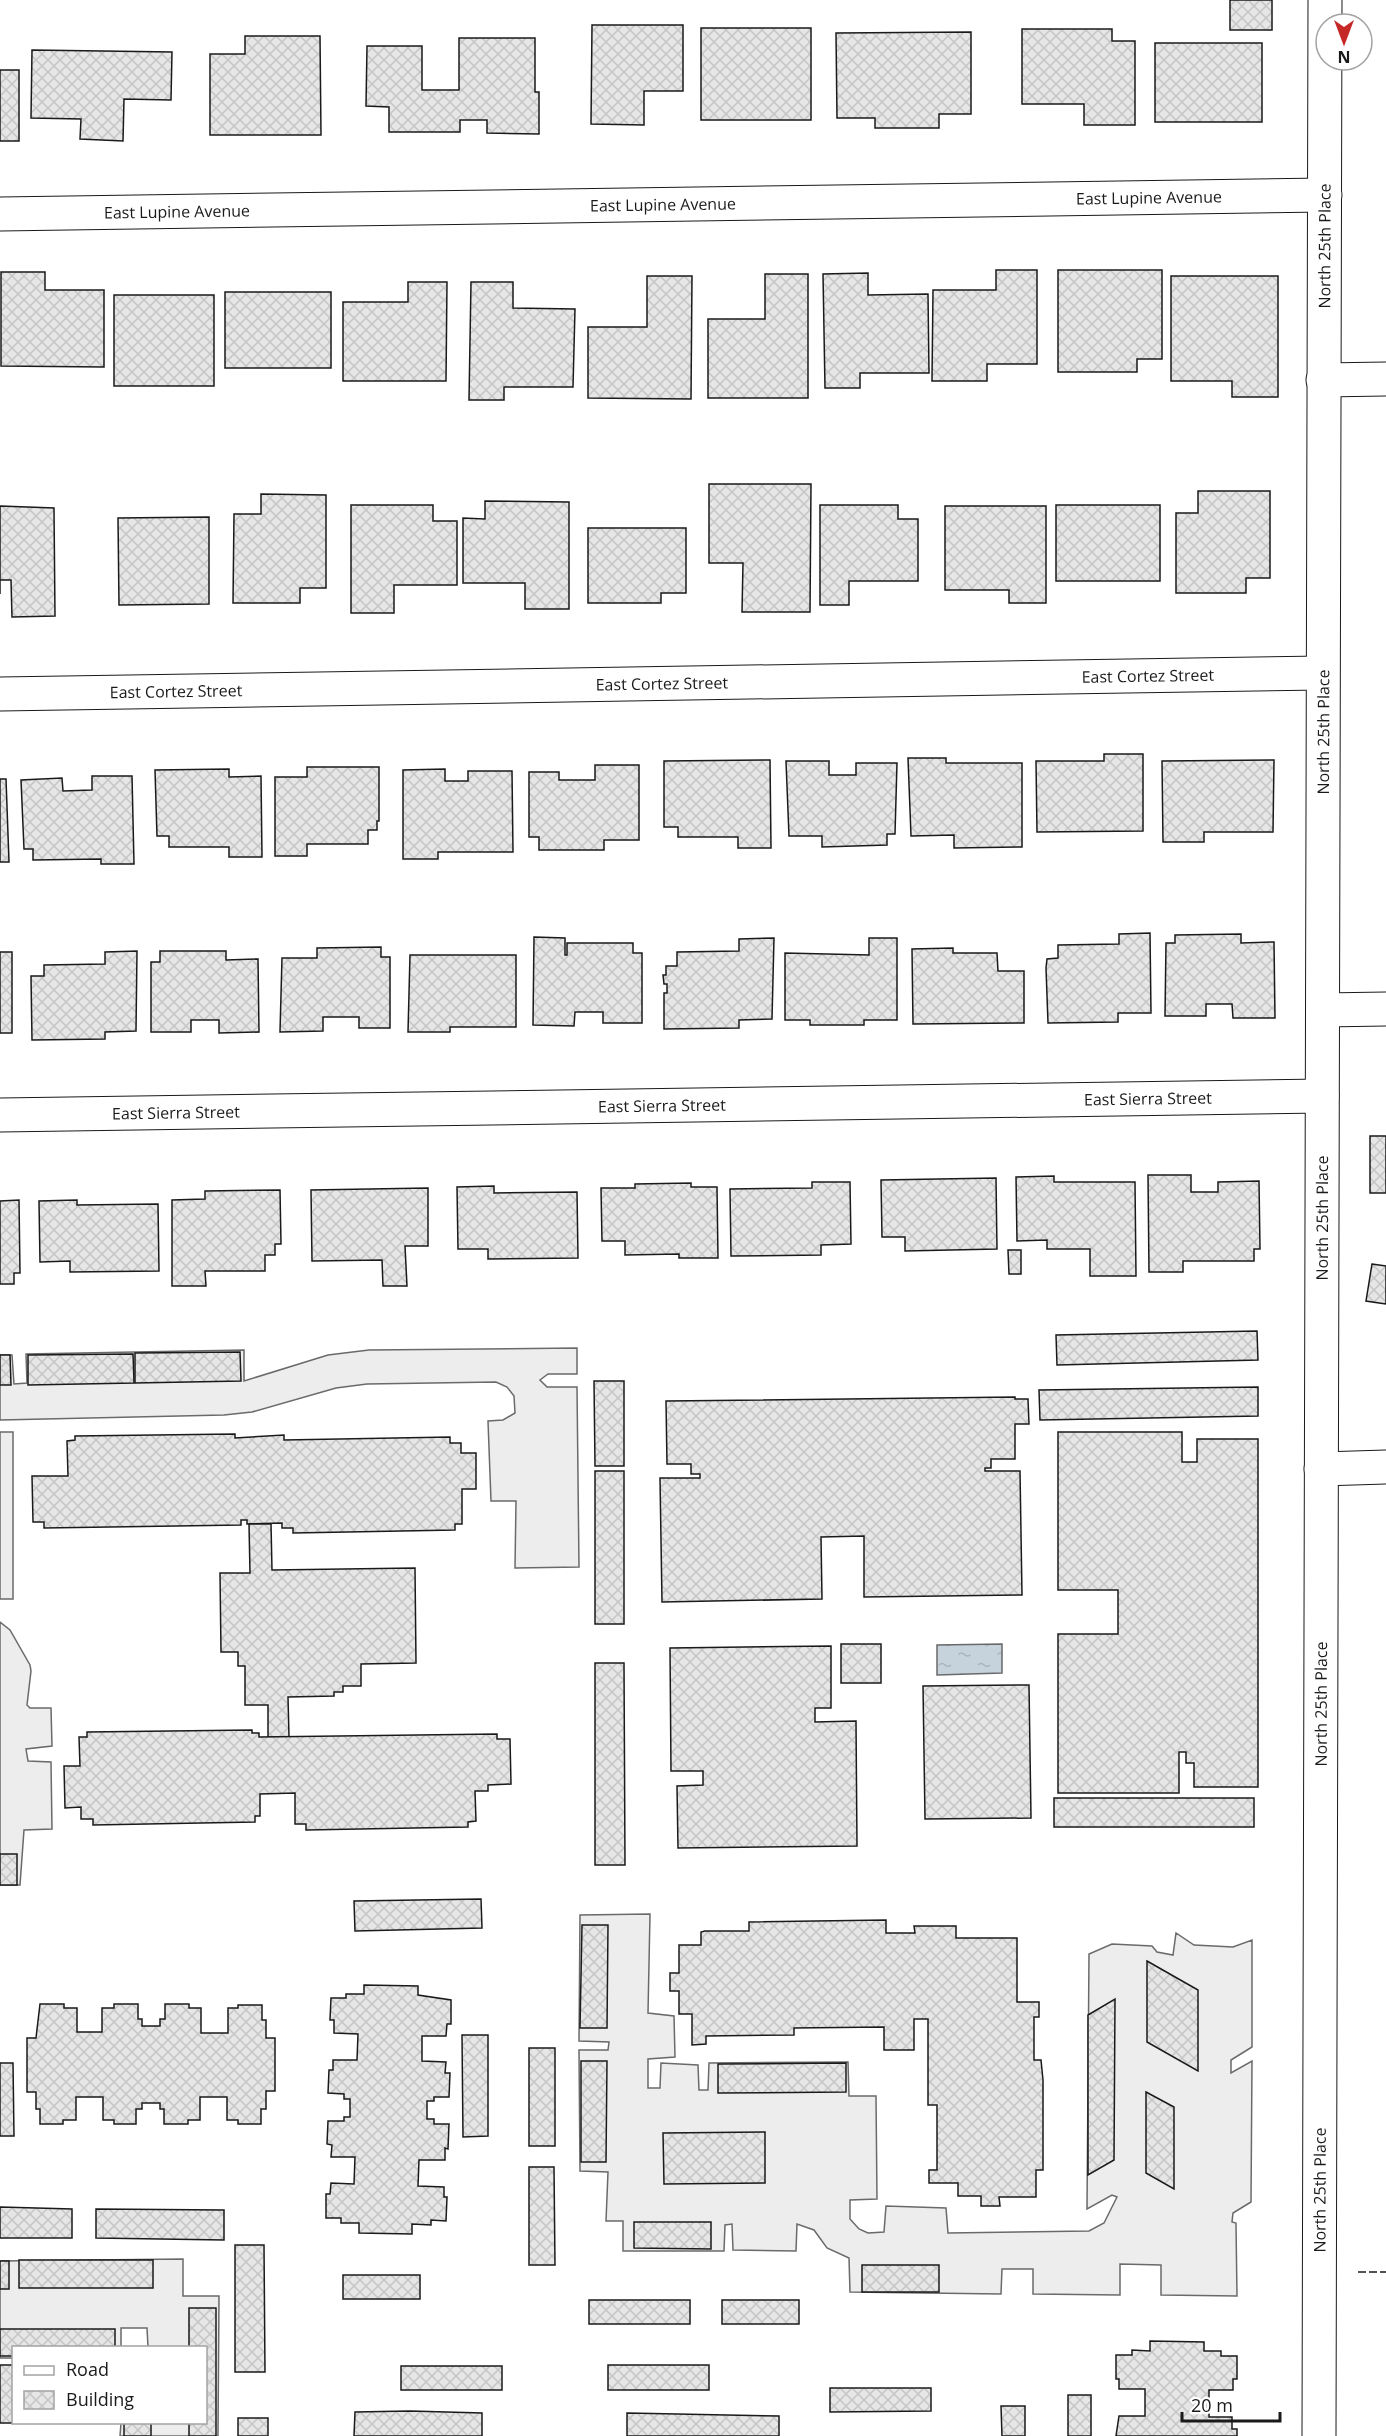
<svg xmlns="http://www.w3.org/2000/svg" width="1386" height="2436" font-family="'Open Sans',sans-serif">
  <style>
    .parking { fill: #ededed; stroke: #6a6a6a; stroke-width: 1.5 }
    .water { fill: url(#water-ripples); stroke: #6a6a6a; stroke-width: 1.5 }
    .building { fill: url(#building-cross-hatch); stroke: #1a1a1a; stroke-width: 1.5 }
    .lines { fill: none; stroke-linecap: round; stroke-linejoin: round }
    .minor-casing { stroke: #1a1a1a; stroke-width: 35 }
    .minor { stroke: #fff; stroke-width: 33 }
    .fence { stroke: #1a1a1a; stroke-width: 1.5; stroke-dasharray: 8 3; stroke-linecap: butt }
    .labels { text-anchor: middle; stroke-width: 4.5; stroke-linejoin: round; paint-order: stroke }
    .street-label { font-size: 16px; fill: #1a1a1a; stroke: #fff }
  </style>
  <defs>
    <pattern id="water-ripples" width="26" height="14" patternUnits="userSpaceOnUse" patternTransform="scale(1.5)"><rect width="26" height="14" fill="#c6d2dc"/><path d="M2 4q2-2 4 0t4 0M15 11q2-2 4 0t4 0" fill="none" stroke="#aab4bc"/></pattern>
    <pattern id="building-cross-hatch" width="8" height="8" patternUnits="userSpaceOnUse" patternTransform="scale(1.5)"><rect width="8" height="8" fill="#e6e6e6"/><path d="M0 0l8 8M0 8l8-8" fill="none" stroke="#c5c5c5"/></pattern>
  </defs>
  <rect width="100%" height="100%" fill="#fff"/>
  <!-- parking -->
  <g class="parking">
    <polygon points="577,1348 577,1374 548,1374 540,1380 547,1387 577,1387 579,1567 515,1568 516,1501 491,1501 488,1421 503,1420 515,1413 514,1396 507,1387 496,1382 367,1384 336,1388 252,1412 224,1415 0,1420 0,1355 12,1355 14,1384 27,1383 26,1354 244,1350 244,1381 328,1355 369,1350"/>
    <rect x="0" y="1432" width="13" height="167"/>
    <polygon points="0,1622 10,1630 30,1665 31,1671 27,1705 30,1708 51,1708 52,1746 26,1749 28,1761 51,1762 52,1829 24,1830 20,1885 0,1885"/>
    <polygon points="650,1914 648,2013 674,2016 675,2057 648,2059 648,2088 660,2088 661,2063 698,2065 699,2090 708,2090 709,2063 848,2062 849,2096 876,2096 877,2199 850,2200 850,2219 859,2229 868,2233 884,2232 886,2206 946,2208 948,2233 1089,2231 1104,2223 1117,2197 1112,2195 1087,2209 1089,1954 1112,1944 1152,1946 1157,1952 1173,1955 1176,1933 1194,1945 1233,1947 1252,1940 1252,2047 1231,2060 1231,2073 1252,2061 1251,2202 1233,2213 1232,2222 1236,2223 1237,2296 1161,2295 1161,2265 1120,2264 1120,2295 1033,2294 1033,2269 1002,2269 1001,2294 850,2292 849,2258 827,2248 814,2230 797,2224 796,2251 733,2250 732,2224 725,2225 724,2251 623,2251 623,2221 606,2221 608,2172 580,2171 579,2050 608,2050 609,2042 579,2041 580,1915"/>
    <polygon points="183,2259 183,2296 219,2296 218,2436 120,2436 121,2423 206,2422 206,2348 148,2347 147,2328 121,2328 121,2347 14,2348 13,2358 0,2358 0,2261"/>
  </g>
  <!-- water -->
  <polygon class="water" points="1002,1644 1002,1673 937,1675 937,1645"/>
  <!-- building -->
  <g class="building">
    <rect x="1230" y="0" width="42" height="30"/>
    <polygon points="592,25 683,25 683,91 644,91 644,125 591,124"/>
    <rect x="701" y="28" width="110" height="92"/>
    <polygon points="1022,29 1112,29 1112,41 1135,41 1135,125 1084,125 1084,104 1022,104"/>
    <polygon points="971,32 971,114 939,114 939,128 875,128 875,118 837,118 836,33"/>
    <polygon points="245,36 320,36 321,135 210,135 210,54 245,54"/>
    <polygon points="459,38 535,38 535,92 539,92 539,134 487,133 487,120 460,120 460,132 389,132 389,107 366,106 367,46 422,46 422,90 459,90"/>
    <rect x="1155" y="43" width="107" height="79"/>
    <polygon points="32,50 172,52 171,100 124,99 123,141 80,139 81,119 31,118"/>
    <rect x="0" y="70" width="19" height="71"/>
    <polygon points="996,270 1037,270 1037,364 987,364 987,381 932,381 933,290 996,290"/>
    <polygon points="1058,270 1162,270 1162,359 1137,359 1137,372 1058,372"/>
    <polygon points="1,272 45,272 45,290 104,290 104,367 1,366"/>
    <polygon points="868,273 868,295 928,294 929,373 860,373 860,388 825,388 823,274"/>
    <polygon points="765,274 808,274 808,398 708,398 708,319 765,319"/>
    <polygon points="647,276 692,276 691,399 588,398 588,327 647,327"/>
    <polygon points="1171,276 1278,276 1278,397 1232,397 1232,381 1171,381"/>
    <polygon points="408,282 447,282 446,381 343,381 343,302 408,302"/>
    <polygon points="471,282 513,282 513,308 575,309 573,387 504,387 504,400 469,400"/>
    <rect x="225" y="292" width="106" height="76"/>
    <rect x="114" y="295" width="100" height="91"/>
    <polygon points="709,484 811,484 810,612 742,612 743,563 709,563"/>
    <polygon points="1198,491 1270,491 1270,578 1246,578 1246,593 1176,593 1176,513 1198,513"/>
    <polygon points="261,494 326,495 326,588 300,588 300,603 233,603 234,514 261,514"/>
    <polygon points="485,501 569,502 569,609 525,609 525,583 463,583 463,518 485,519"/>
    <polygon points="351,505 433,505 433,521 457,521 457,585 394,585 394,613 351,613"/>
    <polygon points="820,505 898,505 898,519 918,519 918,581 849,581 849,605 820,605"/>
    <rect x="1056" y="505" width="104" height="76"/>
    <polygon points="0,506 54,508 55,616 12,617 11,580 0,580 0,594"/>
    <polygon points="945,506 1046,506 1046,603 1009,603 1009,590 945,590"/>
    <polygon points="209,517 209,604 119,605 118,518"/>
    <polygon points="588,528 686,528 686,593 661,593 661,603 588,603"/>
    <polygon points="1104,754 1143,754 1143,831 1037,832 1036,761 1104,761"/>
    <polygon points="908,758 946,758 946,763 1022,763 1022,847 954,848 954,835 911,836"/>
    <polygon points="770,760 771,848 738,848 738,837 678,837 678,827 664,827 664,761"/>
    <polygon points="1274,760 1273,832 1204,832 1204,842 1163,842 1162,761"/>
    <polygon points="786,761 829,761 829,775 856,775 856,763 897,763 895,834 887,834 887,845 822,847 822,836 789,836"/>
    <polygon points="595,765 639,765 639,840 604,840 604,850 539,850 539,837 529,837 529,772 559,772 559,780 595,780"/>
    <polygon points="307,767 379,767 379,821 377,821 377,830 368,830 368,844 307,844 307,856 275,856 275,777 307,777"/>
    <polygon points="229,769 229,777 261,776 262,857 229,857 229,847 169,847 169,836 157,836 155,770"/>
    <polygon points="445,769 445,781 468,781 468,771 512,771 513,852 438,852 438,859 403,859 403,770"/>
    <polygon points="92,776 132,776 134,864 101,864 101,859 33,860 33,849 24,849 21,780 62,778 63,791 92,790"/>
    <polygon points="0,779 6,779 9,862 0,862"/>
    <polygon points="1150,933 1151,1013 1118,1013 1118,1022 1048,1023 1046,968 1047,959 1058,958 1058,945 1119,944 1119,934"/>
    <polygon points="1241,934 1241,943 1274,942 1275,1018 1233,1018 1232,1004 1206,1004 1206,1016 1165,1016 1166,943 1175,943 1175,935"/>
    <polygon points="534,937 565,938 565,955 567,955 567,943 633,943 633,953 642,953 642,1023 603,1023 603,1012 575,1012 574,1026 533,1025"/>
    <polygon points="774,938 772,1019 739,1020 739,1028 664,1029 664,993 667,993 667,984 664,984 663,975 666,975 666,966 677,966 677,952 739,951 739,939"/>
    <polygon points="869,938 897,938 897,1020 864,1020 864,1025 810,1025 810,1020 785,1020 785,953 869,955"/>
    <polygon points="381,947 381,957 390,957 390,1028 359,1028 359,1017 323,1017 323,1031 280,1032 282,958 317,958 317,948"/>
    <polygon points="953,948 953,953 997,953 998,971 1024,971 1024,1023 913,1024 912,949"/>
    <polygon points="137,951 136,1031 105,1032 105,1039 32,1040 31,976 44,976 44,965 105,964 105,952"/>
    <polygon points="160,951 226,951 226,960 258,959 259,1032 219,1033 219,1020 191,1020 191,1032 151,1032 151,962 160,962"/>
    <rect x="0" y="952" width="12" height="81"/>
    <polygon points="410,955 516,955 516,1027 450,1027 450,1032 408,1032"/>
    <rect x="1370" y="1136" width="16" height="57"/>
    <polygon points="1148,1175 1191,1175 1191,1192 1218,1192 1218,1182 1259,1181 1260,1249 1254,1249 1254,1261 1183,1261 1183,1272 1149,1272"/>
    <polygon points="1054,1176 1054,1182 1135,1182 1136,1276 1090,1276 1090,1249 1047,1249 1047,1240 1017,1241 1016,1177"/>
    <polygon points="996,1178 997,1249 905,1251 905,1237 882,1237 881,1180"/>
    <polygon points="812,1182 850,1182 851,1244 821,1245 821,1255 731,1256 730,1189 812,1188"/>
    <polygon points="691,1183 691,1187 717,1187 718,1258 679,1258 679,1254 625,1255 625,1241 602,1241 601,1188 635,1188 635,1184"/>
    <polygon points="494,1186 494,1193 577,1192 578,1258 488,1259 488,1249 458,1249 457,1187"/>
    <polygon points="428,1188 428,1246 405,1246 407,1286 383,1286 382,1260 312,1261 311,1190"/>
    <polygon points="280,1190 281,1244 275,1244 275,1255 265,1255 265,1271 205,1271 206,1286 172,1286 172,1200 205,1199 205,1191"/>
    <polygon points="19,1200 20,1273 14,1273 14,1284 0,1284 0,1201"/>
    <polygon points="77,1200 77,1205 158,1204 159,1271 70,1272 70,1261 40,1262 39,1201"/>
    <polygon points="1008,1250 1021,1250 1021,1274 1009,1274"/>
    <polygon points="1372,1264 1386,1266 1386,1304 1366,1301"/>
    <polygon points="1257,1331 1258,1360 1057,1365 1056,1335"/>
    <polygon points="240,1352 241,1381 135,1383 135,1353"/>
    <polygon points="133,1354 134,1383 28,1385 28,1355"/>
    <polygon points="0,1355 10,1355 11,1385 0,1385"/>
    <polygon points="594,1381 624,1381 624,1466 595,1466"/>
    <polygon points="1258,1387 1258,1416 1040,1420 1039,1390"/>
    <polygon points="1015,1397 1015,1399 1028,1399 1029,1424 1015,1424 1015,1459 991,1459 991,1468 985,1468 985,1471 1020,1471 1022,1595 864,1597 864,1536 821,1537 822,1599 662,1602 660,1478 700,1478 700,1474 691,1474 691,1464 667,1464 666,1401"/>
    <polygon points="1058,1432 1182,1432 1182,1462 1197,1462 1197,1439 1258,1439 1258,1787 1194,1787 1194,1763 1186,1763 1186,1752 1179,1752 1179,1793 1058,1793 1058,1634 1118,1634 1118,1590 1058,1590"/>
    <polygon points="235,1434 235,1438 284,1435 284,1440 450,1437 450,1443 461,1443 461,1453 476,1453 476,1489 462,1489 462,1524 455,1524 455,1530 293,1533 293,1528 282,1528 282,1523 247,1524 247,1520 241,1520 241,1525 44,1528 44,1522 33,1522 32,1476 68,1476 67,1441 75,1440 75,1436"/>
    <rect x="595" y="1471" width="29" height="153"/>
    <polygon points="249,1524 271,1524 272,1570 415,1568 416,1663 361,1664 361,1686 343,1686 343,1692 334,1692 334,1696 288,1697 289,1737 268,1737 268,1705 245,1705 245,1666 238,1666 238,1652 221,1652 220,1573 250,1573"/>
    <rect x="841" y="1644" width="40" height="39"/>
    <polygon points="831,1646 831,1708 815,1708 815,1722 856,1721 857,1846 678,1848 677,1786 703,1785 703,1771 671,1771 670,1648"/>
    <polygon points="595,1663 624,1663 625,1865 595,1865"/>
    <polygon points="1029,1685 1031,1818 925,1819 923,1686"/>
    <polygon points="252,1730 252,1733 259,1733 259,1737 497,1734 497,1739 510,1739 511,1784 488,1785 488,1791 475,1791 476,1821 468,1822 468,1827 306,1830 306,1824 295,1824 295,1793 260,1794 260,1816 255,1816 255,1822 93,1825 93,1819 81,1819 81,1807 65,1808 64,1766 80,1766 79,1737 87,1737 87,1732"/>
    <rect x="1054" y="1798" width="200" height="29"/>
    <rect x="0" y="1854" width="17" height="31"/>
    <polygon points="481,1899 482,1928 355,1931 354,1901"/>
    <polygon points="886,1920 886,1933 915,1933 914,1926 956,1926 956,1938 1017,1938 1017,2002 1039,2002 1039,2017 1034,2017 1034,2060 1041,2060 1043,2080 1043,2170 1036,2170 1036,2197 999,2197 1000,2206 981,2206 981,2196 958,2196 958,2183 929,2183 929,2170 937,2170 937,2105 928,2105 928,2019 914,2019 914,2050 884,2050 884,2027 794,2028 794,2035 706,2036 706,2044 692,2045 692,2014 679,2014 679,1991 670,1991 670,1973 679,1973 679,1945 701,1945 701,1932 705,1931 749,1931 749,1922"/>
    <polygon points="582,1925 608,1925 607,2028 580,2028"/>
    <polygon points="1147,1961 1198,1990 1198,2071 1147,2042"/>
    <polygon points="364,1985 418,1986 418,1995 451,2000 451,2024 447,2024 446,2036 422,2036 422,2061 446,2062 445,2073 450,2073 449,2097 434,2097 434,2101 427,2101 427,2119 434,2119 434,2124 449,2124 448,2149 445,2148 445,2160 419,2160 418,2186 444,2187 444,2197 447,2197 446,2221 431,2220 431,2225 412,2224 412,2234 359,2233 359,2223 341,2223 341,2218 326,2218 326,2194 330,2194 331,2183 354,2184 355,2157 331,2157 332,2145 327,2144 328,2121 344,2121 344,2117 350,2117 350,2099 344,2099 344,2094 328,2093 329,2070 333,2070 333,2060 357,2060 358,2034 334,2033 334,2020 330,2020 331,1998 346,1998 346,1994 364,1994"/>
    <polygon points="1115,1999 1114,2160 1088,2175 1088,2015"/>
    <polygon points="40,2004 64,2004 64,2008 77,2008 77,2032 102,2032 102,2008 114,2008 114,2004 138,2004 138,2019 142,2019 142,2026 160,2026 160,2019 165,2019 165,2004 189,2004 189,2008 201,2008 201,2033 228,2033 228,2008 238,2008 238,2005 262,2005 262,2020 266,2020 266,2038 275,2038 275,2091 266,2091 266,2109 261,2109 261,2124 238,2124 238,2120 227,2120 227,2097 200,2097 200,2120 188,2120 188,2124 164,2124 164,2109 160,2109 160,2103 142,2103 142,2109 136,2109 136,2124 114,2124 114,2120 103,2120 103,2097 76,2097 76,2120 63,2120 63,2124 40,2124 40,2109 36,2109 36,2092 27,2092 27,2038 36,2038"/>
    <polygon points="462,2035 488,2035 488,2136 463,2137"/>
    <rect x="529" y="2048" width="26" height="98"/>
    <polygon points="581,2061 607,2061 606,2162 581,2162"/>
    <polygon points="0,2063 13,2063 14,2136 0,2136"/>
    <polygon points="846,2063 846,2092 718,2093 718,2064"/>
    <polygon points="1146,2092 1174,2107 1174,2189 1146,2173"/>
    <polygon points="765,2132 765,2183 664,2184 663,2133"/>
    <polygon points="529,2167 554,2167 555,2265 529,2265"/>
    <polygon points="0,2207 72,2209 72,2238 0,2238"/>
    <polygon points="96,2209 224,2210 224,2240 96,2238"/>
    <polygon points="634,2222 711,2222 711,2249 634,2248"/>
    <polygon points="235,2245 264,2245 265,2372 235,2372"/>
    <rect x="19" y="2260" width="134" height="28"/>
    <rect x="0" y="2261" width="9" height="28"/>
    <rect x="862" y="2265" width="77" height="27"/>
    <rect x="343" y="2275" width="77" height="24"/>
    <rect x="589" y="2300" width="101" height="24"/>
    <rect x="722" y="2300" width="77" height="24"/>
    <polygon points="189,2308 216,2308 216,2436 189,2436 189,2422 206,2422 206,2348 189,2348"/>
    <polygon points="0,2329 115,2329 115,2348 14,2348 14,2356 0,2356"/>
    <polygon points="1150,2341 1204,2342 1204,2351 1221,2351 1221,2356 1237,2356 1237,2379 1233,2379 1233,2390 1209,2390 1209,2417 1232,2417 1232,2429 1237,2429 1237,2436 1116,2436 1119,2416 1145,2416 1145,2389 1119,2389 1119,2379 1116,2379 1116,2355 1132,2355 1132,2350 1150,2351"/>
    <polygon points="0,2365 14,2365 14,2422 76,2423 0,2423"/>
    <rect x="608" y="2365" width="101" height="25"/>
    <rect x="401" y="2366" width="101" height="24"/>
    <polygon points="830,2388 931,2388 931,2411 830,2412"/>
    <rect x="1068" y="2395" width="23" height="41"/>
    <polygon points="1001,2406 1025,2406 1025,2436 1002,2436"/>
    <polygon points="410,2411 482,2413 482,2436 354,2436 355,2412"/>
    <polygon points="627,2413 779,2416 779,2436 627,2436"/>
    <rect x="238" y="2418" width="30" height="18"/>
    <rect x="124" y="2422" width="27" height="14"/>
  </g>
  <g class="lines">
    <!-- minor casing -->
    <g class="minor-casing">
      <g id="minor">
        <path id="s1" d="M0 214 1325 195"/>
        <polyline points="1323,380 1386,379"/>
        <path id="s2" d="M0 694 1322 673"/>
        <polyline points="1323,1010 1386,1009"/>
        <path id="s3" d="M0 1115 1322 1096"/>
        <polyline points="1321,1469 1386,1467"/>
        <path id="s4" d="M1319 2436 1325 0"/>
      </g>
    </g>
    <!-- minor -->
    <use href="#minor" class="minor"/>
    <!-- fence -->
    <polyline class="fence" points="1358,2272 1386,2272"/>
  </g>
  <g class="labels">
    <!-- street labels -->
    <g class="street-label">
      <text dy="6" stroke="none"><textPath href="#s1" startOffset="1149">East Lupine Avenue</textPath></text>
      <text dy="6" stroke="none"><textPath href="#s1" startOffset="663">East Lupine Avenue</textPath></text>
      <text dy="6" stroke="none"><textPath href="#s1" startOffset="177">East Lupine Avenue</textPath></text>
      <text dy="6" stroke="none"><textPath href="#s4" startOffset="2190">North 25th Place</textPath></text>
      <text dy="6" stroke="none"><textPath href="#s2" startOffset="1148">East Cortez Street</textPath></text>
      <text dy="6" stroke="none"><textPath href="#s2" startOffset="662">East Cortez Street</textPath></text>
      <text dy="6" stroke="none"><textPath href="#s2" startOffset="176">East Cortez Street</textPath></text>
      <text dy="6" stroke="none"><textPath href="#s4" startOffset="1704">North 25th Place</textPath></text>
      <text dy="6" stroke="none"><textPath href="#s3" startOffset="1148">East Sierra Street</textPath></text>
      <text dy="6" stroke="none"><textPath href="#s3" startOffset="662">East Sierra Street</textPath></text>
      <text dy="6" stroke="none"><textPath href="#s3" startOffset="176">East Sierra Street</textPath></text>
      <text dy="6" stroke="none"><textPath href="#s4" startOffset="1218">North 25th Place</textPath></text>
      <text dy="6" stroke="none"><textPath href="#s4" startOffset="732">North 25th Place</textPath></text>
      <text dy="6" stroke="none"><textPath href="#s4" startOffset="246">North 25th Place</textPath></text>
    </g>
  </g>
  <!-- legend -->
  <rect x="12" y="2346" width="195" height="78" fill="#ffffff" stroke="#a3a3a3" stroke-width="1.5"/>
  <rect x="24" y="2366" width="30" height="9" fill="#ffffff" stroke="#a3a3a3" stroke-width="1.5"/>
  <text x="66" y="2376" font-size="18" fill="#1a1a1a">Road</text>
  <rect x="24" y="2391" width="30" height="18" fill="url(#building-cross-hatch)" stroke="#a3a3a3" stroke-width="1.5"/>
  <text x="66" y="2406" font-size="18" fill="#1a1a1a">Building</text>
  <!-- north arrow -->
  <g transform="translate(1344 42) rotate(180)"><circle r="28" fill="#ffffff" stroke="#a3a3a3" stroke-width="1.5"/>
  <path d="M0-4.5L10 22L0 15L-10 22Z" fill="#c62828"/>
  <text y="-9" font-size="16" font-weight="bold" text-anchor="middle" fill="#1a1a1a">N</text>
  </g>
  <!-- scale -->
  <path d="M1182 2412v9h98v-9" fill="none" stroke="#1a1a1a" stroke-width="3"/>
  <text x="1191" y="2412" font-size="18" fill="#1a1a1a" stroke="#ffffff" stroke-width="4.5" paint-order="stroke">20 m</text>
</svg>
